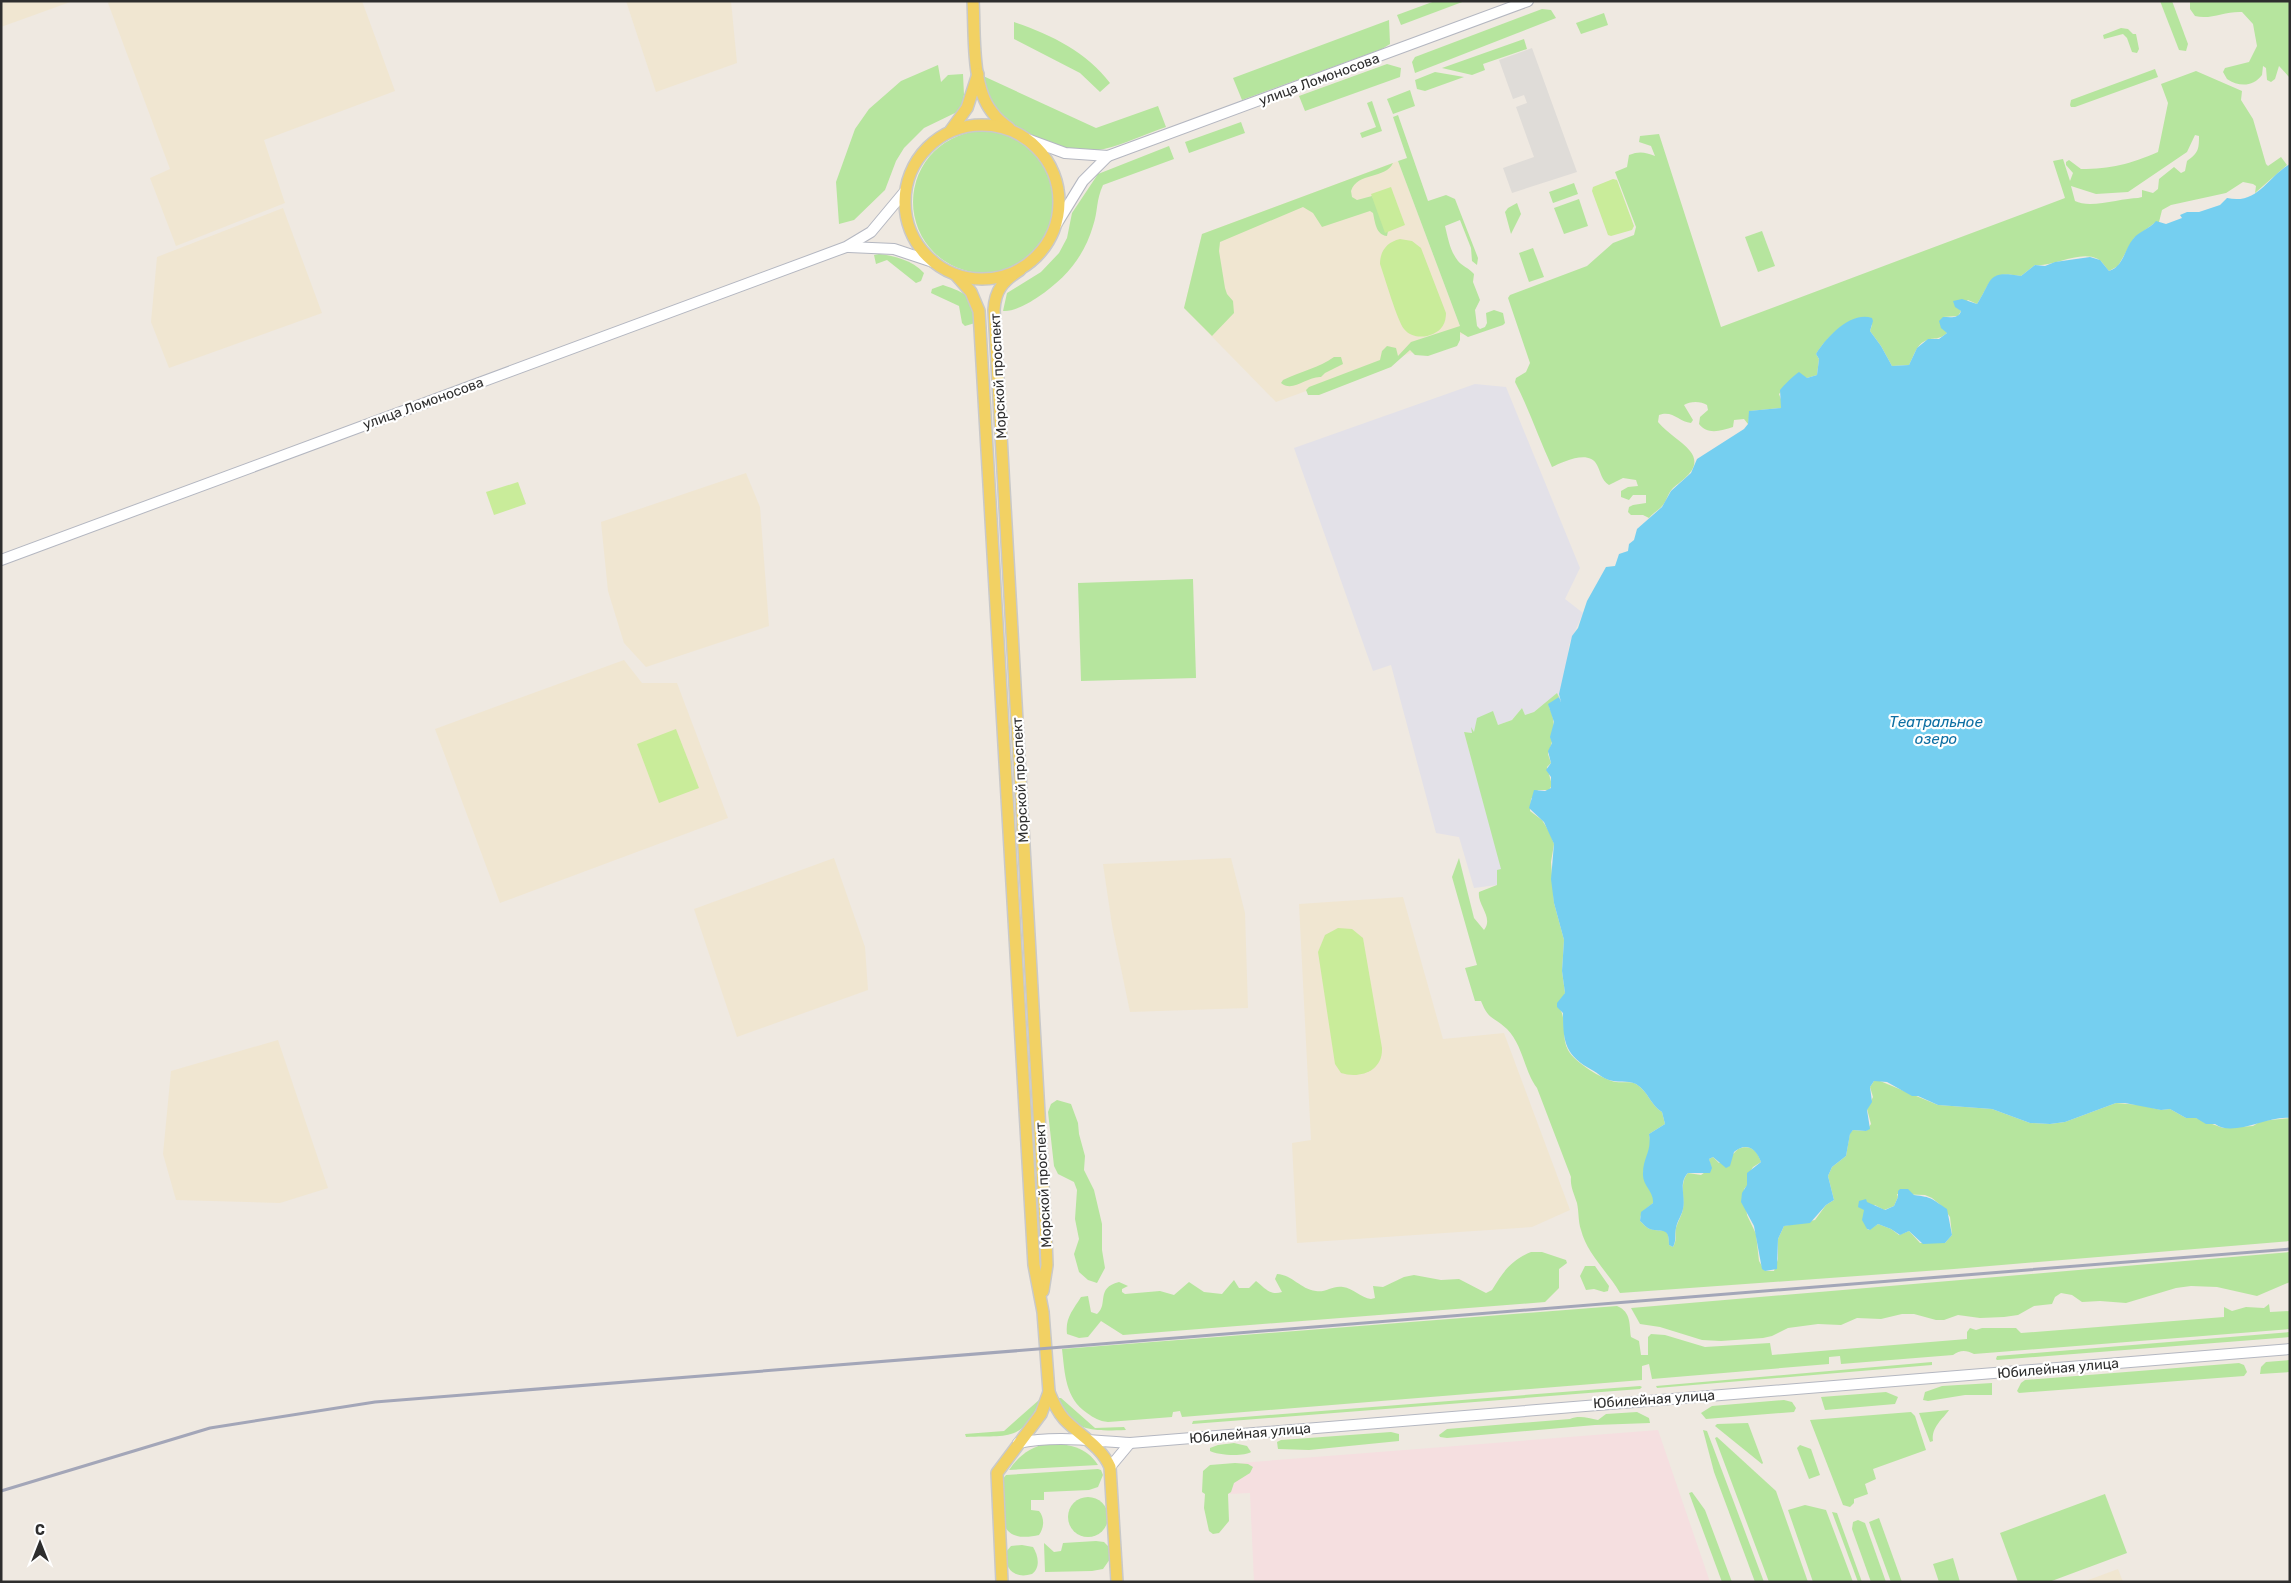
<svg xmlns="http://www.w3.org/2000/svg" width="2291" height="1583" font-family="Rubik,sans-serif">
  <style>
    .industrial { fill: #e3e1e8 }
    .education { fill: #f0e6d1 }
    .medical { fill: #f5dfe0 }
    .green { fill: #b6e59e; fill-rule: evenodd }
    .pitch { fill: #c9ec9a }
    .plaza { fill: #dfdcd8 }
    .water { fill: #75cff0 }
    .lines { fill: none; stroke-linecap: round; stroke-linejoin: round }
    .secondary-casing { stroke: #b4b7c1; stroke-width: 12 }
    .primary-casing { stroke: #c9c9c9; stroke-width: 14 }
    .secondary { stroke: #fff; stroke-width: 10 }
    .primary { stroke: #f2d163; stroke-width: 11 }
    .rail { stroke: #a3a6b8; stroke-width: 3 }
    .labels { text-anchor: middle; stroke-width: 4.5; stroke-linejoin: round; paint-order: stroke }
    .street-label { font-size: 14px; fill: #2e2e2e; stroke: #fff }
    .water-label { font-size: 15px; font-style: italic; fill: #0d6fa3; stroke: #fff }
  </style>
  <rect width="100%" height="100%" fill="#efe9e1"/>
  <!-- industrial -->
  <polygon class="industrial" points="1475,384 1506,387 1580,568 1565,599 1583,613 1569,645 1566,670 1559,694 1561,704 1557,693 1534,712 1525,715 1522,708 1512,720 1498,725 1493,712 1473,733 1464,732 1502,869 1497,878 1497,885 1474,888 1459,837 1436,833 1391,665 1373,671 1294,448"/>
  <!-- education -->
  <g class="education">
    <polygon points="1,1 73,1 1,27"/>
    <polygon points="112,1 362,1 395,91 264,140 285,203 176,246 150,178 170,169 108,3"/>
    <polygon points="626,1 731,1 737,63 656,92"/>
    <polygon points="1398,161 1463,334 1276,402 1184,308 1202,234"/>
    <polygon points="283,208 322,313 169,368 151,322 157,257"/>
    <polygon points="746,473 760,507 769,626 646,667 624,643 608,591 601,522"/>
    <polygon points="624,660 642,683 677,683 728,818 500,903 435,729"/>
    <polygon points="834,858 865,947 868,990 737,1037 694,909"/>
    <polygon points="1231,858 1245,913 1248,1008 1130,1012 1112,925 1103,864"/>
    <polygon points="1403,897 1443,1039 1504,1033 1570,1210 1532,1227 1297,1243 1292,1143 1311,1140 1299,904"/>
    <polygon points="278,1040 328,1188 280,1203 176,1200 163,1154 171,1071"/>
    <polygon points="2118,1569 2123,1582 2083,1582"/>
  </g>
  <!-- medical -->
  <polygon class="medical" points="1658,1430 1710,1582 1254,1582 1250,1493 1229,1494 1227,1464"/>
  <!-- green -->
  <g class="green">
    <polygon points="1435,1 1465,1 1401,25 1397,15"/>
    <polygon points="2160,1 2172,1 2188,44 2186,51 2179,50"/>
    <path d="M2190 1H2290V78L2279 66 2275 79 2271 82 2267 80 2266 68 2263 66 2262 75C2253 87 2239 87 2227 79L2223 72 2225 68 2249 62 2257 46 2253 24 2242 12C2225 11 2211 20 2195 16L2190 9Z"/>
    <polygon points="1542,9 1551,10 1556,18 1415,73 1412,62 1415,57"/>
    <polygon points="1604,13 1608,25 1581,34 1576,23"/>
    <polygon points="1389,20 1390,44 1382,49 1242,100 1233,78"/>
    <path d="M1014 22C1050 34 1087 52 1110 83L1100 92 1080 73 1014 39Z"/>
    <polygon points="2121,28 2128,29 2133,34 2136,34 2139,49 2137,53 2132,52 2127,38 2123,34 2104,39 2103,35"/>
    <polygon points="1524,39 1527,49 1483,64 1485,70 1472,75 1442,68"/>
    <polygon points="1387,64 1401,68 1400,77 1305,111 1299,96"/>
    <polygon points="938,65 941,82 948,75 963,74 964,95 961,108 955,113 924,128 904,148 896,161 885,190 854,220 839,224 836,182 855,129 869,109 901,81"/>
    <polygon points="2155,69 2158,77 2075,107 2071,107 2070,105 2071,100"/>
    <path d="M2196 71 2242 91 2241 100 2253 119 2266 164 2268 166 2281 157 2287 165 2255 193 2256 186 2253 184 2243 182 2226 193 2171 205 2162 210 2159 222H2156L2134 238 2118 266 2109 271C2105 267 2103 262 2098 259 2079 250 2054 267 2035 265L2021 276C1988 270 1992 281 1977 304L1968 300 1958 308 1961 311 1958 316 1943 317 1947 333C1936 342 1934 336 1925 341 1916 345 1914 356 1909 365L1892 366 1881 346 1870 331 1872 325 1868 317C1848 316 1826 338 1816 354L1819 359 1817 375 1807 378 1796 376 1779 394 1782 402 1781 408 1750 411 1748 424 1744 419 1734 420 1733 427C1721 431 1707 435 1699 424L1700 417 1708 410 1707 405C1701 401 1690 401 1684 405L1693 420 1691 423C1679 422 1673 410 1659 415L1658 422C1668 434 1681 440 1690 451 1703 467 1684 479 1673 488 1668 493 1667 500 1663 505 1659 510 1653 513 1649 518L1643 515H1631L1628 512 1629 507 1633 505 1646 503V495H1633L1629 500 1621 497V491L1628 487 1638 486 1636 480 1623 478 1609 485C1601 480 1601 472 1597 465 1589 449 1563 462 1552 467 1539 439 1529 409 1515 382L1516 378 1526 372 1530 363 1508 298 1510 295 1587 266 1613 243 1634 235 1636 227 1615 172 1627 167 1629 155C1639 151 1645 152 1655 156L1651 146 1639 142 1640 136 1659 134 1721 327 2065 198 2053 161 2063 159 2070 181 2073 173 2066 165V162L2069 160 2081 169C2111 169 2130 164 2158 152L2168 103 2161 84ZM2195 135 2199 136C2199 150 2198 153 2187 161L2185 171 2181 173 2174 167 2159 179 2158 189 2153 193 2142 190V197L2138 198C2122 198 2090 209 2075 201L2071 186 2096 194 2128 192 2187 152Z"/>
    <polygon points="1435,72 1464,77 1425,91 1417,89 1415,80"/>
    <path d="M981 75 1096 128 1158 106 1166 127C1145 134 1125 144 1104 149 1068 157 1020 137 996 110 988 101 985 87 981 75Z"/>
    <polygon points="1410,90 1415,106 1393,114 1387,99"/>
    <polygon points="1372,101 1382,131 1362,138 1360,133 1376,127 1367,103"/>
    <path d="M1398 115 1428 201 1446 195 1455 199 1478 258 1477 265 1472 261 1471 248 1460 220 1445 226C1448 238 1450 251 1458 261 1462 266 1469 268 1474 274L1473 282 1480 300 1475 310 1477 326 1480 329 1485 327 1487 323 1486 313 1494 310 1503 313 1505 323 1503 325 1468 337 1460 332V340L1457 346 1428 356 1415 355 1410 350 1391 367 1319 395H1308L1306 390 1309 387 1380 360 1382 351 1387 346 1396 348 1398 356 1411 342 1460 326 1398 161 1407 158 1393 117Z"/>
    <polygon points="1241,122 1245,133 1189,153 1185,142"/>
    <circle cx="984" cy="202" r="71"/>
    <path d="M1169 146 1174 159 1103 185C1096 200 1098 211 1093 226 1084 257 1065 279 1038 297 1029 303 1014 312 1003 311L1007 293 1041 272 1059 253 1067 238 1072 213 1098 174Z"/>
    <path d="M1393 163C1386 179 1357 172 1351 191L1352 197 1357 200 1372 196 1388 231 1387 236C1376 235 1375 222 1373 213L1370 211 1322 227 1313 213 1303 207 1220 242 1219 251 1225 288 1227 294 1233 301 1234 313 1212 336 1184 308 1202 234Z"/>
    <polygon points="1574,183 1578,194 1553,203 1549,192"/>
    <polygon points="1579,199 1588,226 1564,234 1554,208"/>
    <polygon points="1517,203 1521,214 1511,234 1505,212 1508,208"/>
    <polygon points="1762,231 1775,266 1758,272 1745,237"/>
    <polygon points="1533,248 1544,277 1529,282 1519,253"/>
    <path d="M879 254C895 256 912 260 924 273L921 281 916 283 887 260 876 264 874 255Z"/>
    <path d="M943 285C966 293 975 296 975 323L965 326 962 323 959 306 931 293 932 289Z"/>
    <path d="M1334 357H1341L1343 364 1325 373 1321 377C1307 376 1293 393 1281 383L1283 380C1301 371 1319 368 1334 357Z"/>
    <polygon points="1193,579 1196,678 1081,681 1078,583"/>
    <path d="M1557 693 1559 697 1549 707C1557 722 1554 739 1548 754L1551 763 1547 767 1552 785 1549 790H1538L1531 799 1530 811 1542 820 1550 833 1554 844 1551 862 1554 903 1564 940 1562 971 1565 993 1560 1009C1567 1021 1561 1037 1568 1050 1574 1062 1603 1080 1616 1082 1623 1083 1630 1081 1636 1084 1648 1091 1651 1106 1662 1112L1665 1124 1649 1134 1651 1148 1643 1173 1653 1194V1203C1647 1209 1640 1210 1640 1221 1643 1223 1646 1228 1650 1229 1664 1233 1669 1225 1669 1245L1673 1247C1678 1238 1674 1235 1676 1228 1678 1221 1682 1215 1683 1209 1685 1197 1679 1183 1688 1173L1701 1175 1711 1168 1709 1159 1713 1157 1719 1163 1731 1156 1738 1149C1750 1144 1757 1150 1761 1162L1753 1167 1747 1177V1186L1744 1189 1747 1215 1756 1234 1759 1261 1765 1271H1774L1778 1259V1239L1784 1226 1815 1220 1826 1205 1834 1200 1828 1176 1832 1167 1846 1156 1850 1133 1853 1130 1866 1131 1871 1124 1867 1109 1873 1097 1870 1087 1874 1081H1880L1938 1105 1992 1109 2030 1123 2050 1124 2065 1122 2116 1103 2140 1105 2161 1110 2170 1109 2186 1118H2196L2223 1128 2253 1126 2261 1121 2290 1118V1241L1954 1269 1620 1293C1608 1272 1587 1254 1581 1230 1578 1221 1579 1212 1577 1203 1574 1194 1570 1186 1571 1177L1537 1088C1524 1071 1523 1045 1507 1029 1493 1016 1489 1021 1481 1001H1475L1465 968 1477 965 1452 877 1459 858 1474 918 1484 930C1494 917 1477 905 1479 892L1497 885V870L1501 869 1464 732 1472 733 1471 727 1474 732 1477 718 1493 711 1498 725 1512 720 1522 708 1525 715 1534 712ZM1897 1194 1925 1195 1932 1198 1943 1207 1950 1217 1952 1235 1945 1243H1920L1909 1231 1899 1235 1891 1229 1878 1224 1869 1230 1867 1229 1864 1210 1875 1205 1884 1210 1894 1206 1898 1197Z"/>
    <polygon points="1057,1100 1071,1104 1078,1123 1079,1134 1085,1156 1084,1170 1094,1190 1102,1224 1102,1250 1105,1268 1097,1283 1088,1280 1079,1272 1074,1254 1079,1239 1075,1219 1077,1190 1074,1182 1058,1174 1054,1166 1048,1112 1051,1104"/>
    <path d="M1531 1252H1542L1566 1260 1567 1263 1559 1269V1288L1545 1302 1123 1335 1101 1321 1088 1337 1079 1338 1067 1334C1065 1318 1073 1310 1081 1297L1088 1296 1091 1312 1097 1314C1109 1304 1095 1288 1119 1282L1128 1286 1122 1289V1292L1125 1294 1160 1291 1174 1295 1189 1282 1204 1292 1222 1294 1234 1280 1239 1288H1249L1256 1281C1265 1288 1270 1296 1282 1292L1275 1279 1277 1274C1293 1275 1300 1289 1316 1291 1325 1293 1333 1285 1343 1287 1353 1288 1361 1298 1371 1299L1375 1298 1373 1286 1383 1287 1404 1277 1414 1275 1441 1280 1459 1279 1486 1293 1492 1290C1503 1272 1511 1260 1531 1252Z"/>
    <polygon points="2290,1252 2290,1282 2257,1296 2217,1287 2191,1286 2176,1288 2126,1303 2100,1301 2082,1302 2072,1295 2061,1293 2055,1297 2052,1304 2034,1306 2018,1315 2004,1317 1980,1318 1958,1315 1944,1320 1936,1320 1914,1314 1902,1314 1881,1319 1857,1318 1841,1325 1818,1324 1788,1328 1772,1336 1763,1338 1721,1341 1702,1340 1660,1327 1640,1324 1631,1308"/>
    <polygon points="1585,1266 1595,1266 1609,1286 1608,1291 1604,1292 1594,1289 1586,1290 1580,1276"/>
    <path d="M2269 1304 2270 1312 2290 1311V1329L1974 1354C1966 1350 1960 1350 1953 1355L1841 1364 1840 1356 1829 1357V1364L1652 1379 1649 1364 1642 1366V1380L1182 1417 1180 1411 1173 1412 1172 1417 1108 1422C1099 1421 1094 1418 1087 1413 1065 1398 1065 1374 1062 1349L1617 1306C1632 1312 1629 1326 1631 1337L1639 1341 1641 1355H1648V1337L1651 1334 1665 1335 1705 1347 1770 1343 1772 1355 1967 1339V1332L1970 1328 1976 1330 1982 1328H2016L2021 1333 2224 1317V1307L2232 1311 2246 1307 2264 1308Z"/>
    <polygon points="2290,1332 2290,1337 1997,1360 1996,1359 1997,1356"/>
    <polygon points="2290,1360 2290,1372 2260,1374 2261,1367 2266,1362"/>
    <polygon points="1932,1362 1932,1365 1657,1388 1656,1386"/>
    <polygon points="2239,1363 2244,1365 2247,1372 2244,1376 2019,1393 2017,1391 2021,1383 2025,1380"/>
    <polygon points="1992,1383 1992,1395 1965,1395 1928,1401 1923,1400 1925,1392 1942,1386"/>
    <polygon points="1640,1386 1642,1387 1640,1389 1192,1424 1193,1421"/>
    <polygon points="1886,1392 1898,1397 1895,1404 1825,1410 1821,1397"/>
    <path d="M1055 1398H1061L1095 1428 1124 1427 1126 1430C1090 1431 1076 1433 1055 1398Z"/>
    <path d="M1039 1400H1040C1022 1443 1007 1435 966 1437L965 1434 1004 1431Z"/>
    <polygon points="1784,1400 1792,1402 1796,1408 1794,1412 1706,1419 1701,1413 1712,1406"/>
    <path d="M1949 1410C1943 1419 1931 1427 1933 1441L1930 1442 1919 1413Z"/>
    <path d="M1637 1412 1649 1418 1650 1423 1595 1425 1447 1438 1440 1437 1439 1435 1447 1429 1570 1419C1579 1415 1588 1418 1598 1420L1606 1414Z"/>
    <polygon points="1911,1412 1915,1416 1926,1450 1873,1469 1876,1479 1865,1484 1868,1494 1854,1499 1854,1503 1850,1507 1843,1505 1810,1420"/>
    <polygon points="1748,1423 1763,1463 1762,1464 1715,1426 1717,1424"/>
    <polygon points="1703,1430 1707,1431 1764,1582 1755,1582 1714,1472"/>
    <polygon points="1391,1432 1399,1434 1399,1441 1309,1450 1278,1449 1277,1442 1281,1440"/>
    <polygon points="1717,1437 1776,1491 1808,1582 1769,1582 1715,1438"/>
    <path d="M1047 1443C1067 1444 1086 1446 1098 1465L1009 1470C1019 1455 1030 1448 1047 1443Z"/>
    <path d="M1234 1443 1247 1446 1251 1452C1244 1457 1216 1455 1210 1451V1448L1218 1445Z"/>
    <polygon points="1800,1445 1811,1449 1820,1475 1809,1479 1797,1448"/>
    <polygon points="1235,1463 1248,1464 1253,1467 1250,1473 1234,1483 1231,1492 1228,1494 1229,1521 1219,1533 1213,1534 1209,1531 1204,1508 1205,1494 1202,1492 1203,1471 1210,1465"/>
    <path d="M1098 1469 1101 1470 1103 1475 1098 1487 1089 1490 1044 1492V1500H1031V1510L1039 1511C1045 1518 1044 1528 1039 1535 1026 1538 1009 1539 1004 1524L1002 1480 1006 1475Z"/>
    <polygon points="1692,1492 1705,1510 1732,1582 1722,1582 1689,1493"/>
    <polygon points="2105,1494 2127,1553 2049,1582 2018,1582 2000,1533"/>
    <circle cx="1088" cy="1517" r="20"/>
    <polygon points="1805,1505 1826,1510 1853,1582 1813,1582 1788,1510"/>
    <polygon points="1832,1512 1837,1513 1862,1582 1858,1582"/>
    <polygon points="1879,1518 1902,1582 1891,1582 1869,1522"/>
    <polygon points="1858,1520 1865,1523 1886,1582 1871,1582 1852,1529 1853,1522"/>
    <polygon points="1096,1541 1104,1542 1109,1547 1110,1559 1103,1569 1092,1571 1045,1572 1044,1543 1054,1552 1061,1551 1063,1543"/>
    <path d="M1022 1545 1033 1547C1038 1555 1041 1567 1032 1574 1015 1579 1005 1570 1005 1553L1011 1546Z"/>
    <polygon points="1953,1558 1960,1582 1939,1582 1933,1564"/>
  </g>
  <!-- pitch -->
  <g class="pitch">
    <polygon points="1613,179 1617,180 1634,226 1632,230 1611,236 1608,235 1592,191 1593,187"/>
    <polygon points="1391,187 1405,225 1385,233 1371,194"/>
    <path d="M1400 239 1412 241 1421 248 1446 313C1446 323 1442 330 1433 334 1424 338 1411 338 1404 329 1397 320 1385 278 1380 264 1380 251 1387 242 1400 239Z"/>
    <polygon points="518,482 526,504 494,515 486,492"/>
    <polygon points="676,729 699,788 659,803 637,744"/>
    <path d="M1338 928 1352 929 1363 938 1382 1048C1383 1071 1360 1079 1341 1073L1335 1064 1318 952 1325 935Z"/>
  </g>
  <!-- plaza -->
  <polygon class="plaza" points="1532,48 1577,172 1512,193 1503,168 1534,157 1516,107 1527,103 1524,95 1513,99 1499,60"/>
  <!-- water -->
  <g class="water">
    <path d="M2290 164V1118C2268 1115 2233 1138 2215 1124H2206L2196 1118H2186L2170 1109 2161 1110 2125 1103H2116L2065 1122 2050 1124 2030 1123 1992 1109 1938 1105 1918 1096H1912L1887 1082 1874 1081 1870 1087 1872 1102 1867 1110 1870 1129 1866 1131 1853 1130 1850 1134 1846 1156 1832 1167 1828 1176 1834 1200 1826 1205 1810 1223 1784 1226 1778 1239 1777 1269 1765 1271 1762 1269 1754 1226 1741 1202 1742 1193 1747 1185V1173L1761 1162C1756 1148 1746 1142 1734 1152L1730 1166 1726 1168 1713 1157 1709 1159 1712 1168 1710 1173H1688C1678 1183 1686 1197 1683 1209 1682 1215 1677 1221 1676 1228 1674 1236 1677 1239 1673 1247L1669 1245C1669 1226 1663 1233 1650 1229 1646 1228 1643 1223 1640 1221L1641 1212 1653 1203C1654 1191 1642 1186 1643 1173 1643 1157 1652 1152 1649 1134L1665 1124 1662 1112C1651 1106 1648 1091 1636 1084 1627 1080 1617 1083 1609 1080 1602 1078 1598 1073 1592 1070 1565 1055 1563 1042 1563 1013L1557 1007V1003L1565 993 1562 971 1564 940 1554 903 1551 879 1554 844 1544 822 1529 808 1534 790 1545 791 1551 788V777L1546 770 1551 763 1548 751 1552 743 1550 737 1554 722 1548 704 1559 697 1561 702 1559 694 1572 636 1578 628 1587 601 1606 567 1615 566 1619 554 1628 551 1629 544 1634 540 1637 529 1662 507 1671 491 1691 473 1697 459 1744 429 1748 424 1749 411 1781 408 1780 390C1784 385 1794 375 1799 372L1807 378 1817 375 1819 359 1816 354C1826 338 1850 311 1872 318L1873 321 1870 331 1881 346 1892 366 1909 365 1917 348 1928 339H1939L1947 333 1941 328 1939 321 1943 317C1950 317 1959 319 1961 311L1955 307 1953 301 1962 299 1977 304C1993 280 1986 270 2021 276L2035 265 2045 266 2055 262 2090 257 2100 260 2109 271C2124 266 2124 250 2133 239 2139 231 2150 229 2156 221L2166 224 2182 218 2180 215 2187 212H2199L2220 205 2227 198C2258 205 2267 177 2290 164Z"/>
    <path d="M1900 1189H1908L1914 1195C1932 1197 1932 1199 1947 1209L1952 1235 1945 1243 1923 1244 1909 1231 1900 1235 1891 1229 1878 1224 1870 1230 1867 1229 1862 1220 1864 1210 1858 1207 1859 1201 1866 1199 1867 1202 1885 1210 1894 1206 1898 1197V1191Z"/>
  </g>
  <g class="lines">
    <!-- secondary casing -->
    <g class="secondary-casing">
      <g id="secondary">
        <polyline points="1027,139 1065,153 1108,156 1528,1"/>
        <polyline points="1056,225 1083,181 1108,156"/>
        <polyline points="849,247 894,249 933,262"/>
        <polyline points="1,560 846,247 871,232 906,190"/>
        <path d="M1018 1443C1056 1435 1092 1441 1130 1443L2290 1349"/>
        <polyline points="1110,1467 1130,1443"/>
      </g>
    </g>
    <!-- primary casing -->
    <g class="primary-casing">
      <g id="primary">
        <path d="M973 1C975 33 971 86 992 112 997 119 1003 124 1009 128"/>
        <circle cx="982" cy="202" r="77"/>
        <polyline points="951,130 967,108 978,74"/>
        <path d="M1020 270C1003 281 995 290 994 310L1046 1239 1047 1265 1043 1291"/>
        <polyline points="956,275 971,292 979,311 1034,1265 1043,1312 1049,1392 1041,1414 997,1473 1002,1582"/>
        <path d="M1049 1392C1053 1402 1057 1411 1064 1419 1079 1435 1101 1446 1110 1467L1117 1582"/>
      </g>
    </g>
    <!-- secondary -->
    <use href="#secondary" class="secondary"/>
    <!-- primary -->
    <use href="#primary" class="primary"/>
    <!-- rail -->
    <polyline class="rail" points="1,1491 210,1428 375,1402 2290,1249"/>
  </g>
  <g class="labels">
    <!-- street labels -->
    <g class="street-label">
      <text transform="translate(1319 79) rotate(-20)" y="5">улица Ломоносова</text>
      <text transform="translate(998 376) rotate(-93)" y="5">Морской проспект</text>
      <text transform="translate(423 403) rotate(-20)" y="5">улица Ломоносова</text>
      <text transform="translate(1020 780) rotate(-93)" y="5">Морской проспект</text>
      <text transform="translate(1043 1185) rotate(-93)" y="5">Морской проспект</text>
      <text transform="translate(2058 1368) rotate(-5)" y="5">Юбилейная улица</text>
      <text transform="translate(1654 1399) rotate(-4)" y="5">Юбилейная улица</text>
      <text transform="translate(1250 1433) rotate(-5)" y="5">Юбилейная улица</text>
    </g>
    <!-- water labels -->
    <g class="water-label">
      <text x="1936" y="727">Театральное<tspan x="1936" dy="17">озеро</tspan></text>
    </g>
  </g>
  <!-- border -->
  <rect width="2291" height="1583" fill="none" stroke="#2e2e2e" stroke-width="5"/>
  <!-- north arrow -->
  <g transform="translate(40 1543)" stroke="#ffffff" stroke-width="4" paint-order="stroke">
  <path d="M0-4L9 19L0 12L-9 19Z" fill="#2e2e2e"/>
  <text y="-8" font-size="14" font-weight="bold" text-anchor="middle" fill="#2e2e2e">С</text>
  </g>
</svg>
